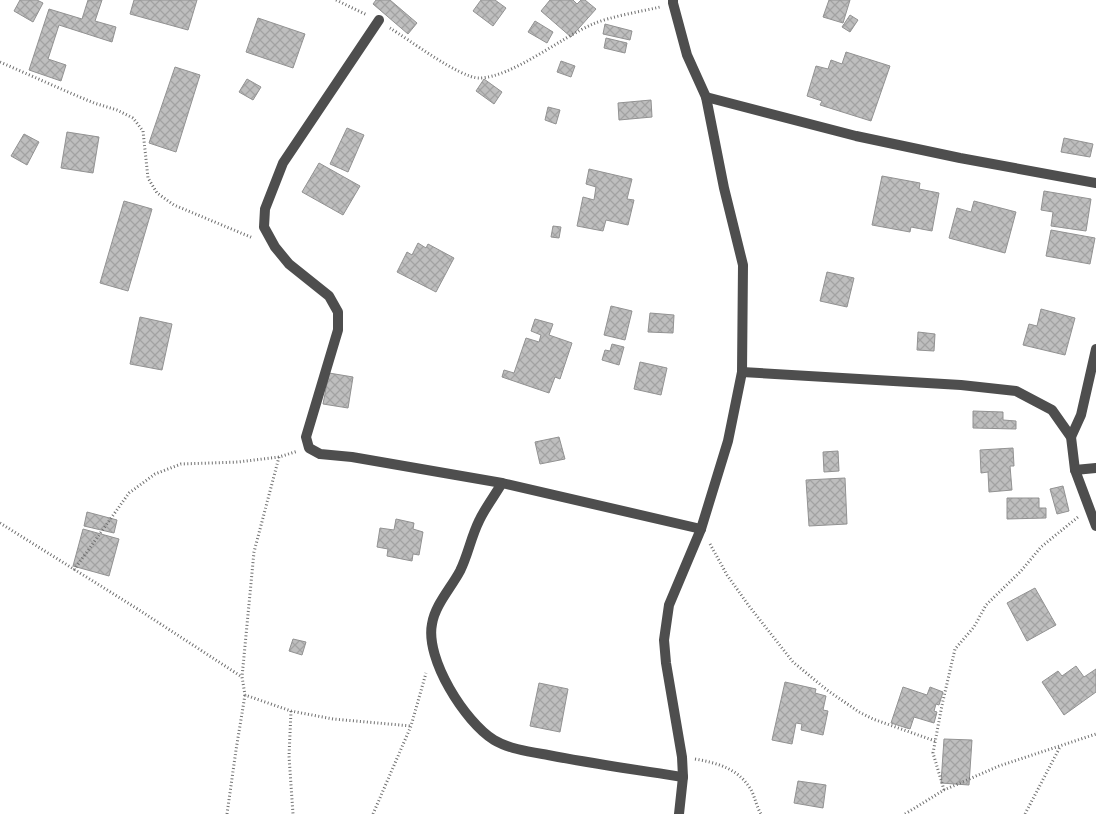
<svg xmlns="http://www.w3.org/2000/svg" width="1096" height="814" font-family="Roboto,sans-serif">
  <style>
    .building { fill: url(#building-cross-hatch); stroke: #929292 }
    .lines { fill: none; stroke-linecap: round; stroke-linejoin: round }
    .path { stroke: #707070; stroke-width: 3; stroke-dasharray: 1 2.5; stroke-linecap: butt }
    .minor { stroke: #4e4e4e; stroke-width: 10 }
  </style>
  <defs>
    <pattern id="building-cross-hatch" width="8" height="8" patternUnits="userSpaceOnUse" patternTransform="scale(1.25)"><rect width="8" height="8" fill="#bebebe"/><path d="M0 0l8 8M0 8l8-8" fill="none" stroke="#a2a2a2"/></pattern>
  </defs>
  <rect width="100%" height="100%" fill="#fff"/>
  <!-- building -->
  <g class="building">
    <polygon points="20,0 37,0 43,3 33,22 14,11"/>
    <polygon points="88,0 102,0 95,21 116,27 112,42 59,25 48,59 66,65 61,81 29,70 49,9 82,19"/>
    <polygon points="134,0 197,0 188,30 130,14"/>
    <polygon points="376,0 390,0 417,23 408,34 373,4"/>
    <polygon points="481,0 495,0 506,8 493,26 473,11"/>
    <polygon points="550,0 573,0 577,4 581,0 585,0 596,9 571,37 541,11"/>
    <polygon points="829,0 850,0 843,23 823,17"/>
    <polygon points="850,15 858,20 850,32 842,27"/>
    <polygon points="258,18 305,34 293,68 246,52"/>
    <polygon points="535,21 553,32 547,43 528,32"/>
    <polygon points="605,24 632,31 630,40 603,34"/>
    <polygon points="606,38 627,43 625,53 604,48"/>
    <polygon points="846,52 890,66 871,121 820,105 822,101 807,96 816,66 828,69 831,60 842,64"/>
    <polygon points="561,61 575,66 571,77 557,72"/>
    <polygon points="175,67 200,75 176,152 149,143"/>
    <polygon points="247,79 261,87 253,100 239,92"/>
    <polygon points="484,79 502,92 494,104 476,91"/>
    <polygon points="651,100 652,117 619,120 618,103"/>
    <polygon points="548,107 560,110 556,124 545,120"/>
    <polygon points="347,128 364,135 348,172 330,164"/>
    <polygon points="67,132 99,137 93,173 61,168"/>
    <polygon points="24,134 39,142 27,165 11,156"/>
    <polygon points="1064,138 1093,144 1090,157 1061,152"/>
    <polygon points="319,163 360,186 343,215 302,192"/>
    <polygon points="589,169 632,179 627,199 634,200 628,225 606,220 603,231 577,226 583,197 594,200 596,187 586,184"/>
    <polygon points="882,176 920,183 919,189 939,193 932,231 911,227 910,232 872,225"/>
    <polygon points="1044,191 1091,199 1086,231 1051,226 1053,212 1041,210"/>
    <polygon points="124,201 152,209 128,291 100,283"/>
    <polygon points="974,201 1016,212 1005,253 949,238 957,208 971,212"/>
    <polygon points="553,226 561,227 559,238 551,237"/>
    <polygon points="1051,230 1095,238 1090,264 1046,256"/>
    <polygon points="418,243 426,248 428,244 454,258 436,292 397,272 407,252 412,255"/>
    <polygon points="827,272 854,278 847,307 820,301"/>
    <polygon points="611,306 632,311 625,340 604,335"/>
    <polygon points="1041,309 1075,318 1065,355 1023,345 1029,324 1037,326"/>
    <polygon points="650,313 674,315 673,333 648,332"/>
    <polygon points="140,317 172,324 162,370 130,364"/>
    <polygon points="535,319 553,324 549,335 572,343 560,379 555,377 549,393 502,377 504,370 514,373 526,338 539,342 541,335 531,331"/>
    <polygon points="918,332 935,334 934,351 917,350"/>
    <polygon points="612,344 624,347 619,365 602,360 605,350 610,351"/>
    <polygon points="640,362 667,368 661,395 634,389"/>
    <polygon points="329,373 353,377 348,408 323,404"/>
    <polygon points="973,411 1003,412 1003,420 1016,421 1016,429 973,428"/>
    <polygon points="559,437 565,459 540,464 535,442"/>
    <polygon points="1013,448 1014,466 1010,466 1012,490 989,492 988,472 981,473 980,450"/>
    <polygon points="838,451 839,471 824,472 823,452"/>
    <polygon points="845,478 847,524 809,526 806,480"/>
    <polygon points="1063,486 1069,511 1057,514 1050,489"/>
    <polygon points="1007,498 1039,498 1039,508 1046,508 1046,518 1007,519"/>
    <polygon points="87,512 117,520 114,533 84,526"/>
    <polygon points="396,519 414,523 413,529 423,532 419,555 413,554 412,561 387,556 388,549 377,547 380,528 394,530"/>
    <polygon points="83,529 119,539 109,576 73,566"/>
    <polygon points="1035,588 1056,625 1027,641 1007,603"/>
    <polygon points="293,639 306,642 302,655 289,651"/>
    <polygon points="1076,666 1084,677 1096,669 1096,692 1064,715 1042,682 1058,671 1062,676"/>
    <polygon points="785,682 816,689 815,693 826,696 823,710 828,711 823,735 801,730 802,724 796,723 792,744 772,740"/>
    <polygon points="539,683 568,689 560,732 530,726"/>
    <polygon points="903,687 927,695 930,687 943,692 939,705 936,704 934,711 937,712 934,723 914,717 910,729 891,723"/>
    <polygon points="944,739 972,740 969,785 941,783"/>
    <polygon points="798,781 826,785 823,808 794,803"/>
  </g>
  <g class="lines">
    <!-- path -->
    <g class="path">
      <polyline points="336,0 367,15"/>
      <path d="M390 28C408 39 460 78 479 78 511 78 562 37 593 24 612 16 639 12 660 7"/>
      <polyline points="0,62 68,92 94,103 117,110 133,118 143,131 148,178 157,193 174,205 253,238"/>
      <polyline points="279,457 254,552 242,677 245,695 291,711 333,719 411,726"/>
      <polyline points="0,523 136,608 242,677"/>
      <polyline points="710,544 727,575 749,606 793,662 827,690 859,712 873,719 935,741"/>
      <polyline points="74,570 129,493 155,474 181,464 238,462 279,457 298,451"/>
      <polyline points="291,711 289,756 293,814"/>
      <path d="M695 759C717 763 737 768 750 788 755 796 756 806 761 814"/>
      <polyline points="944,790 933,753 942,705 955,649 974,627 986,605 1021,571 1041,547 1078,517"/>
      <polyline points="227,814 236,750 245,695"/>
      <polyline points="373,814 411,726 426,673"/>
      <polyline points="905,814 944,790 999,766 1096,734"/>
      <polyline points="1025,814 1060,747"/>
    </g>
    <!-- minor -->
    <g class="minor">
      <polyline points="673,0 673,3 687,55 706,97 724,188 743,265 742,372 728,441 701,529 669,605 664,640 666,663 682,757 683,777 679,814"/>
      <polyline points="379,20 283,163 265,209 264,227 275,247 289,264 329,296 338,312 338,330 306,437 309,448 320,454 352,457 502,483 701,529"/>
      <polyline points="706,97 856,136 960,158 1096,183"/>
      <polyline points="742,372 961,385 1016,391 1052,410 1071,437 1075,470 1096,526"/>
      <polyline points="1071,437 1081,415 1096,349"/>
      <polyline points="1075,470 1096,468"/>
      <path d="M502 483C495 495 485 508 479 521 471 537 468 555 460 571 451 588 435 605 432 624 425 659 465 722 494 740 509 749 531 752 548 755 593 764 638 770 683 777"/>
    </g>
  </g>
</svg>
